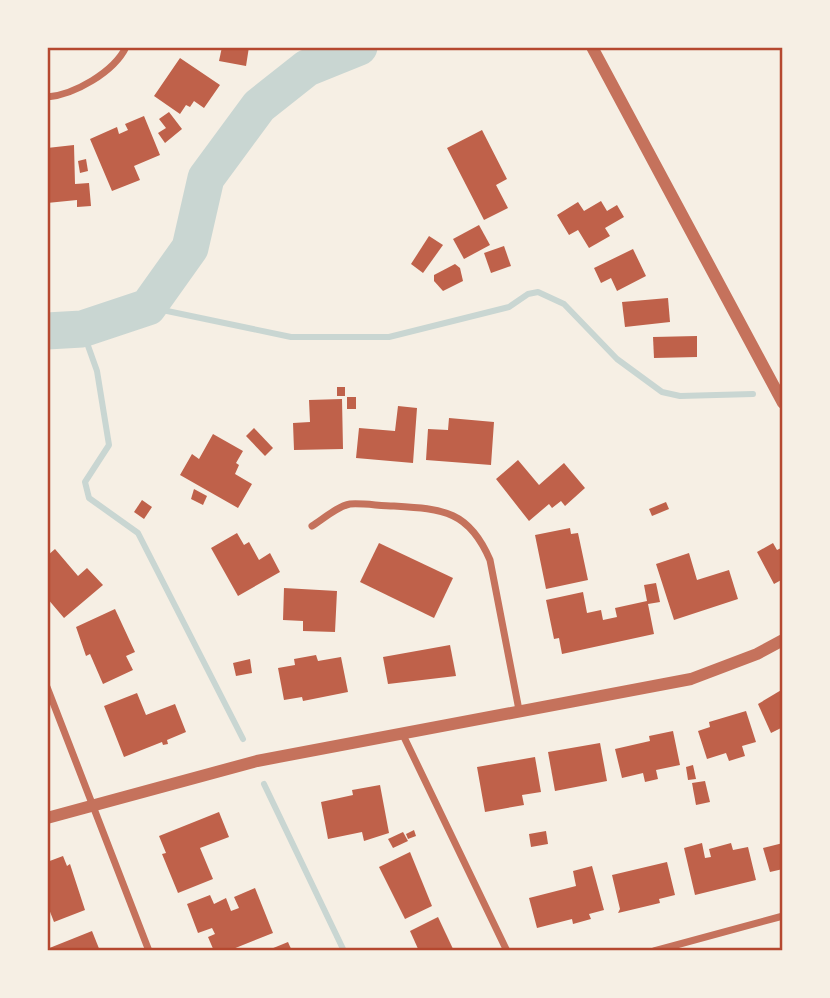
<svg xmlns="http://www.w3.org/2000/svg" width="830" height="998" font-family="'Fira Sans',sans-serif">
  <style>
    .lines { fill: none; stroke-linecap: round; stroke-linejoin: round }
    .stream { stroke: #c9d6d2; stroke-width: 6 }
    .river { stroke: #c9d6d2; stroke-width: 37 }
    .building { fill: #bf614a }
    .minor { stroke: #c5725c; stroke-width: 7 }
    .tertiary { stroke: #c5725c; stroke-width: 12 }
    .neatline { fill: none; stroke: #b5482f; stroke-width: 2.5 }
  </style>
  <rect width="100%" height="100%" fill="#f6efe4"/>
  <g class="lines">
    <!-- stream -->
    <g class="stream">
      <polyline points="148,307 291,337 389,337 509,307 528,294 538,292 564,304 617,359 662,392 680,396 753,394"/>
      <polyline points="82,329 97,371 109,445 85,482 89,498 138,533 243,739"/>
      <polyline points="264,784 344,951"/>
    </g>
    <!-- river -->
    <polyline class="river" points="47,331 82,329 148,307 190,248 206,178 259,106 307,68 359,47"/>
  </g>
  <!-- building -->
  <g class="building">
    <polygon points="222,47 249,47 246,66 219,61"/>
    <polygon points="180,58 220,85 204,108 194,101 190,107 186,105 180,114 154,96"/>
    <polygon points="169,112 182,129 165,143 158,133 166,128 159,119"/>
    <polygon points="144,116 160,155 134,166 140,180 112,191 90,139 117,127 119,134 128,130 125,124"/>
    <polygon points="482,130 507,179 496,185 508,208 484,220 447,148"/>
    <polygon points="74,145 75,184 89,183 91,206 77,207 77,200 47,203 47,148"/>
    <polygon points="86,159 88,171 80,173 78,161"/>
    <polygon points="601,201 607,211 617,205 624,217 605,228 610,236 589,248 578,230 569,235 557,215 578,202 584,211"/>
    <polygon points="479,225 490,245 464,259 453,239"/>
    <polygon points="429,236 443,245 423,273 411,264"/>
    <polygon points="504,246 511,266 491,273 484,253"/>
    <polygon points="633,249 646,276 617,291 611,278 601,283 594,268"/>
    <polygon points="455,264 460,268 463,281 443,291 434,281 434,275"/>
    <polygon points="668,298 670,322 625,327 622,302"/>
    <polygon points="697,336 697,357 654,358 653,337"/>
    <rect x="337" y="387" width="8" height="9"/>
    <rect x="347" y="397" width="9" height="12"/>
    <polygon points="342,399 343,449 294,450 293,423 310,422 309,400"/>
    <polygon points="398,406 417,408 413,463 356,458 359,428 395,431"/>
    <polygon points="449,418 494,422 491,465 426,460 428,429 448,430"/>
    <polygon points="254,428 273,448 265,456 246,436"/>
    <polygon points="213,434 243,451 236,463 239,465 235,474 252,484 238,508 180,475 192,454 199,459"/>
    <polygon points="518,460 539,485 564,463 585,488 565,506 561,501 552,508 549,504 529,521 496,479"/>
    <polygon points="194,489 207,496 203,505 191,499"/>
    <polygon points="142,500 152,507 144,519 134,512"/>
    <polygon points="666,502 669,509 652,516 649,509"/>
    <polygon points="570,528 571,534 578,533 588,580 546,589 535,535"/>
    <polygon points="237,533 244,545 249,542 259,560 270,553 280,572 238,596 211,548"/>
    <polygon points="379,543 453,578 434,618 360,582"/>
    <polygon points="773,543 777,550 783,547 783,579 774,584 757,552"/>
    <polygon points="55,549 78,576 87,568 103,585 64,618 47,598 47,556"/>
    <polygon points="689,553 697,580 729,570 738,599 674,620 656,564"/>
    <polygon points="656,583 660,602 648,604 654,634 562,654 559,638 554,639 546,600 583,592 587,613 601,610 603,620 617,617 615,608 647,601 644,585"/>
    <polygon points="284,588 337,591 335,632 303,631 303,621 283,620"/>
    <polygon points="115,609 135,652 126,656 133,670 103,684 90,654 86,656 76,627"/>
    <polygon points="450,645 456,676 388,684 383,657"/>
    <polygon points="316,655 318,661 341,657 348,692 303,701 302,697 284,700 278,668 295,665 294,659"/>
    <polygon points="250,659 252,673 236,676 233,663"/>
    <polygon points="783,689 783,727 771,733 758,704"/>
    <polygon points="137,693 146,715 175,704 186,732 167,740 168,744 163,745 162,742 124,757 104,706"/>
    <polygon points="746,711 756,742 742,746 745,756 729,761 726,753 707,759 698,731 710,727 709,722"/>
    <polygon points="673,731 680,765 656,770 658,779 645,782 643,773 622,778 615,749 650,741 649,736"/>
    <polygon points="600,743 607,781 555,791 548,752"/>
    <polygon points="535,757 541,792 522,795 524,805 485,812 477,767"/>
    <polygon points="693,765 696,779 688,780 686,767"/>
    <polygon points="705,781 710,802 696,805 692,783"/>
    <polygon points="380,785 389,833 364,841 362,832 328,839 321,802 353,795 352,790"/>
    <polygon points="219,812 229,837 200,848 213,879 178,893 162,854 166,853 159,836"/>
    <polygon points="414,830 416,836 408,839 406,834"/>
    <polygon points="546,831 548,844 531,847 529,834"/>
    <polygon points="403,832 408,841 393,848 388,839"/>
    <polygon points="702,843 705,858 711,857 709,849 731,843 733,850 748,847 756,880 695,895 684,848"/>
    <polygon points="783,843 783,869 770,872 763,848"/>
    <polygon points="410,852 432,906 405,919 379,867"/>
    <polygon points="63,856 67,866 70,864 85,910 54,922 47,904 47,862"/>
    <polygon points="667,862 675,895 659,899 660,903 618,913 620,909 612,875"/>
    <polygon points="592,866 604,910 589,914 591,919 573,924 572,919 537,928 529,898 576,886 573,871"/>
    <polygon points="255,888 273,933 228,951 214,951 208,937 215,934 212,928 198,933 187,904 210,895 214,904 226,898 231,911 239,908 234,897"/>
    <polygon points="438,917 454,951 419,951 410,931"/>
    <polygon points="92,931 100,951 47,951 47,949"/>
    <polygon points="288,942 292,951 266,951"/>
  </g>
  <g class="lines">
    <!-- minor -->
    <g class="minor">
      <path d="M47 97C74 95 114 72 126 47"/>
      <path d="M312 526C323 519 338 506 350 504 364 503 380 506 394 506 444 509 469 511 490 560L519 710"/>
      <polyline points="47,687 149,951"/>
      <polyline points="403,735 507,951"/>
      <polyline points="654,951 783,916"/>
    </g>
    <!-- tertiary -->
    <g class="tertiary">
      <polyline points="592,47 783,403"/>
      <polyline points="47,818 257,761 691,679 757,654 783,640"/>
    </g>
  </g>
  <!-- border -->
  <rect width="830" height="998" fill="none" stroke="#f6efe4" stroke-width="98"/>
  <rect x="49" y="49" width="732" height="900" class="neatline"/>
</svg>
